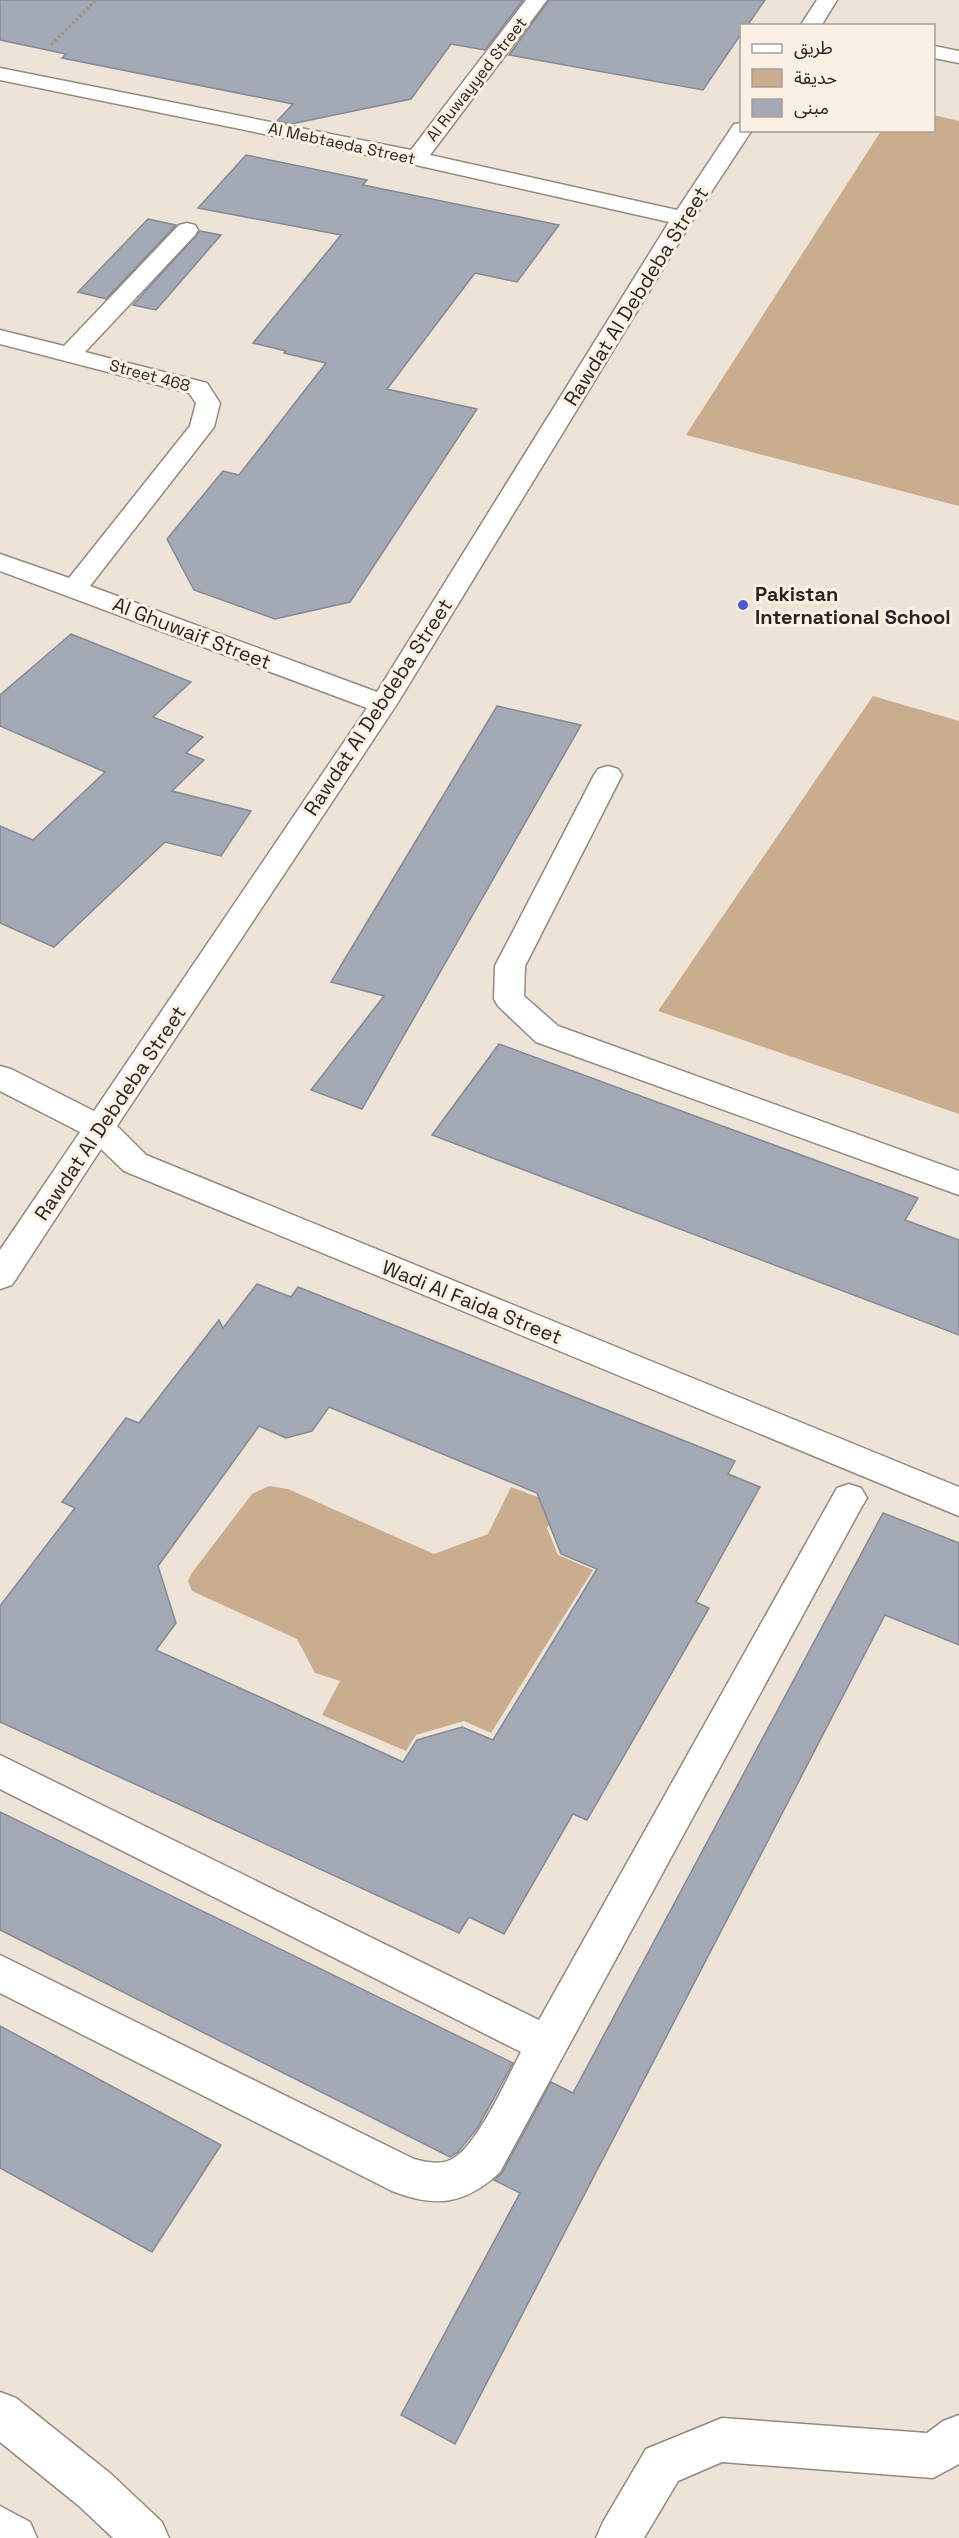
<svg xmlns="http://www.w3.org/2000/svg" width="959" height="2538" font-family="'Space Grotesk','Noto Sans Arabic',sans-serif">
  <style>
    .green { fill: #c9ad8e }
    .building { fill: #a4a9b6; stroke: #848996; stroke-width: 1.5; fill-rule: evenodd }
    .lines { fill: none; stroke-linecap: round; stroke-linejoin: round }
    .minor-casing { stroke: #93897e; stroke-width: 3 }
    .path { stroke: #9d958c; stroke-width: 3; stroke-dasharray: 3 2; stroke-linecap: butt }
    .minor { fill: #fff; fill-rule: evenodd }
    .poi-dot { fill: #485cd1; stroke: #fbf0e4; stroke-width: 2 }
    .labels { text-anchor: middle; stroke-width: 6; stroke-linejoin: round; paint-order: stroke }
    .far-street-label { font-size: 16px; fill: #282420; stroke: #fbf0e4 }
    .street-label { font-size: 20px; fill: #282420; stroke: #fbf0e4 }
    .poi-label { font-size: 20px; font-weight: bold; fill: #282420; stroke: #fbf0e4; text-anchor: start }
  </style>
  <rect width="100%" height="100%" fill="#eee3d7"/>
  <!-- green -->
  <g class="green">
    <polygon points="934,115 959,121 959,506 686,435 881,131 934,130"/>
    <polygon points="873,696 959,721 959,1114 658,1011"/>
    <polygon points="269,1486 288,1489 434,1554 488,1534 511,1487 559,1505 547,1528 558,1555 593,1570 491,1733 464,1721 416,1735 406,1751 322,1715 340,1681 315,1673 297,1639 192,1591 188,1581 191,1574 252,1494"/>
  </g>
  <!-- building -->
  <g class="building">
    <polygon points="0,0 523,0 485,50 451,44 411,99 291,124 277,121 293,104 62,58 66,54 0,40"/>
    <polygon points="549,0 765,0 747,26 741,26 741,34 703,90 509,55"/>
    <polygon points="246,155 367,180 363,185 559,225 517,282 475,273 387,389 477,409 350,602 275,619 194,590 167,539 223,471 239,475 326,363 284,353 286,351 253,343 341,235 198,208"/>
    <polygon points="148,219 176,225 106,299 78,292"/>
    <polygon points="200,231 221,235 156,310 133,305"/>
    <polygon points="71,634 191,682 153,717 203,737 186,753 204,760 172,791 251,811 221,856 165,842 54,947 0,923 0,826 33,840 105,772 0,726 0,695"/>
    <polygon points="497,706 581,725 362,1109 311,1090 384,996 331,982"/>
    <polygon points="499,1044 918,1198 905,1220 959,1240 959,1335 432,1135"/>
    <path d="M257 1284 291 1297 298 1287 735 1461 728 1474 760 1487 696 1602 709 1608 587 1820 573 1814 504 1934 469 1917 459 1933 0 1722V1606L75 1508 62 1502 126 1418 139 1423 219 1320 223 1328ZM329 1407 537 1493 561 1554 597 1569 493 1740 462 1727 417 1740 403 1762 156 1650 176 1623 158 1566 259 1426 286 1438 312 1431Z"/>
    <polygon points="883,1513 959,1543 959,1645 885,1615 455,2444 401,2415 520,2193 494,2180 502,2173 551,2082 573,2093"/>
    <polygon points="0,1812 513,2063 478,2127 458,2152 450,2157 0,1930"/>
    <polygon points="0,2026 221,2145 152,2252 0,2168"/>
  </g>
  <g class="lines">
    <!-- minor casing -->
    <g class="minor-casing">
      <g id="minor">
        <polygon points="526,0 547,0 430,155 677,210 734,124 742,123 742,130 752,130 694,218 397,704 117,1126 146,1155 959,1487 959,1516 124,1171 101,1149 12,1285 0,1289 0,1250 80,1132 0,1091 0,1066 11,1069 94,1111 367,708 0,571 0,554 69,578 190,426 196,403 189,393 0,344 0,330 64,346 179,225 187,223 195,225 198,230 195,235 85,352 207,383 220,403 214,427 90,586 377,692 669,222 416,165 0,80 0,68 411,150"/>
        <polygon points="817,0 837,0 821,26 800,26"/>
        <polygon points="934,46 959,51 959,63 934,58"/>
        <polygon points="608,766 618,769 622,775 525,966 524,996 558,1026 959,1171 959,1195 536,1042 498,1006 494,999 495,966 594,775 598,769"/>
        <path d="M849 1484 861 1488 867 1498 861 1508 500 2172C465 2205 435 2208 392 2191L0 1993V1955L414 2159C424 2162 440 2165 450 2160 476 2149 507 2078 521 2052L0 1789V1755L539 2020 837 1488Z"/>
        <polygon points="0,2392 16,2398 111,2474 162,2522 169,2538 113,2538 79,2506 0,2442"/>
        <polygon points="959,2415 959,2464 933,2478 722,2462 678,2481 644,2538 596,2538 603,2522 646,2449 722,2418 927,2433 943,2421"/>
        <polygon points="0,2506 30,2522 37,2538 0,2538"/>
      </g>
    </g>
    <!-- path -->
    <polyline class="path" points="51,45 96,0"/>
    <!-- minor -->
    <use href="#minor" class="minor"/>
  </g>
  <!-- markers -->
  <circle class="poi-dot" cx="743" cy="605" r="6"/>
  <g class="labels">
    <!-- far-street labels -->
    <g class="far-street-label">
      <text transform="translate(476 79) rotate(-52)" y="6">Al Ruwayyed Street</text>
      <text transform="translate(342 143) rotate(12)" y="6">Al Mebtaeda Street</text>
      <text transform="translate(150 375) rotate(15)" y="6">Street 468</text>
    </g>
    <!-- street labels -->
    <g class="street-label">
      <text transform="translate(636 296) rotate(-58)" y="7">Rawdat Al Debdeba Street</text>
      <text transform="translate(192 633) rotate(21)" y="7">Al Ghuwaif Street</text>
      <text transform="translate(378 707) rotate(-57)" y="7">Rawdat Al Debdeba Street</text>
      <text transform="translate(110 1113) rotate(-56)" y="7">Rawdat Al Debdeba Street</text>
      <text transform="translate(472 1302) rotate(22)" y="7">Wadi Al Faida Street</text>
    </g>
    <!-- poi labels -->
    <g class="poi-label">
      <text x="755" y="601">Pakistan<tspan x="755" dy="23">International School</tspan></text>
    </g>
  </g>
  <!-- legend -->
  <rect x="740" y="24" width="195" height="108" fill="#fbf0e4" stroke="#a79e96" stroke-width="1.5"/>
  <rect x="752" y="44" width="30" height="9" fill="#ffffff" stroke="#a79e96" stroke-width="1.5"/>
  <text x="794" y="54" font-size="18" fill="#282420">طريق</text>
  <rect x="752" y="69" width="30" height="18" fill="#c9ad8e" stroke="#a79e96" stroke-width="1.5"/>
  <text x="794" y="84" font-size="18" fill="#282420">حديقة</text>
  <rect x="752" y="99" width="30" height="18" fill="#a4a9b6" stroke="#a79e96" stroke-width="1.5"/>
  <text x="794" y="114" font-size="18" fill="#282420">مبنى</text>
</svg>
